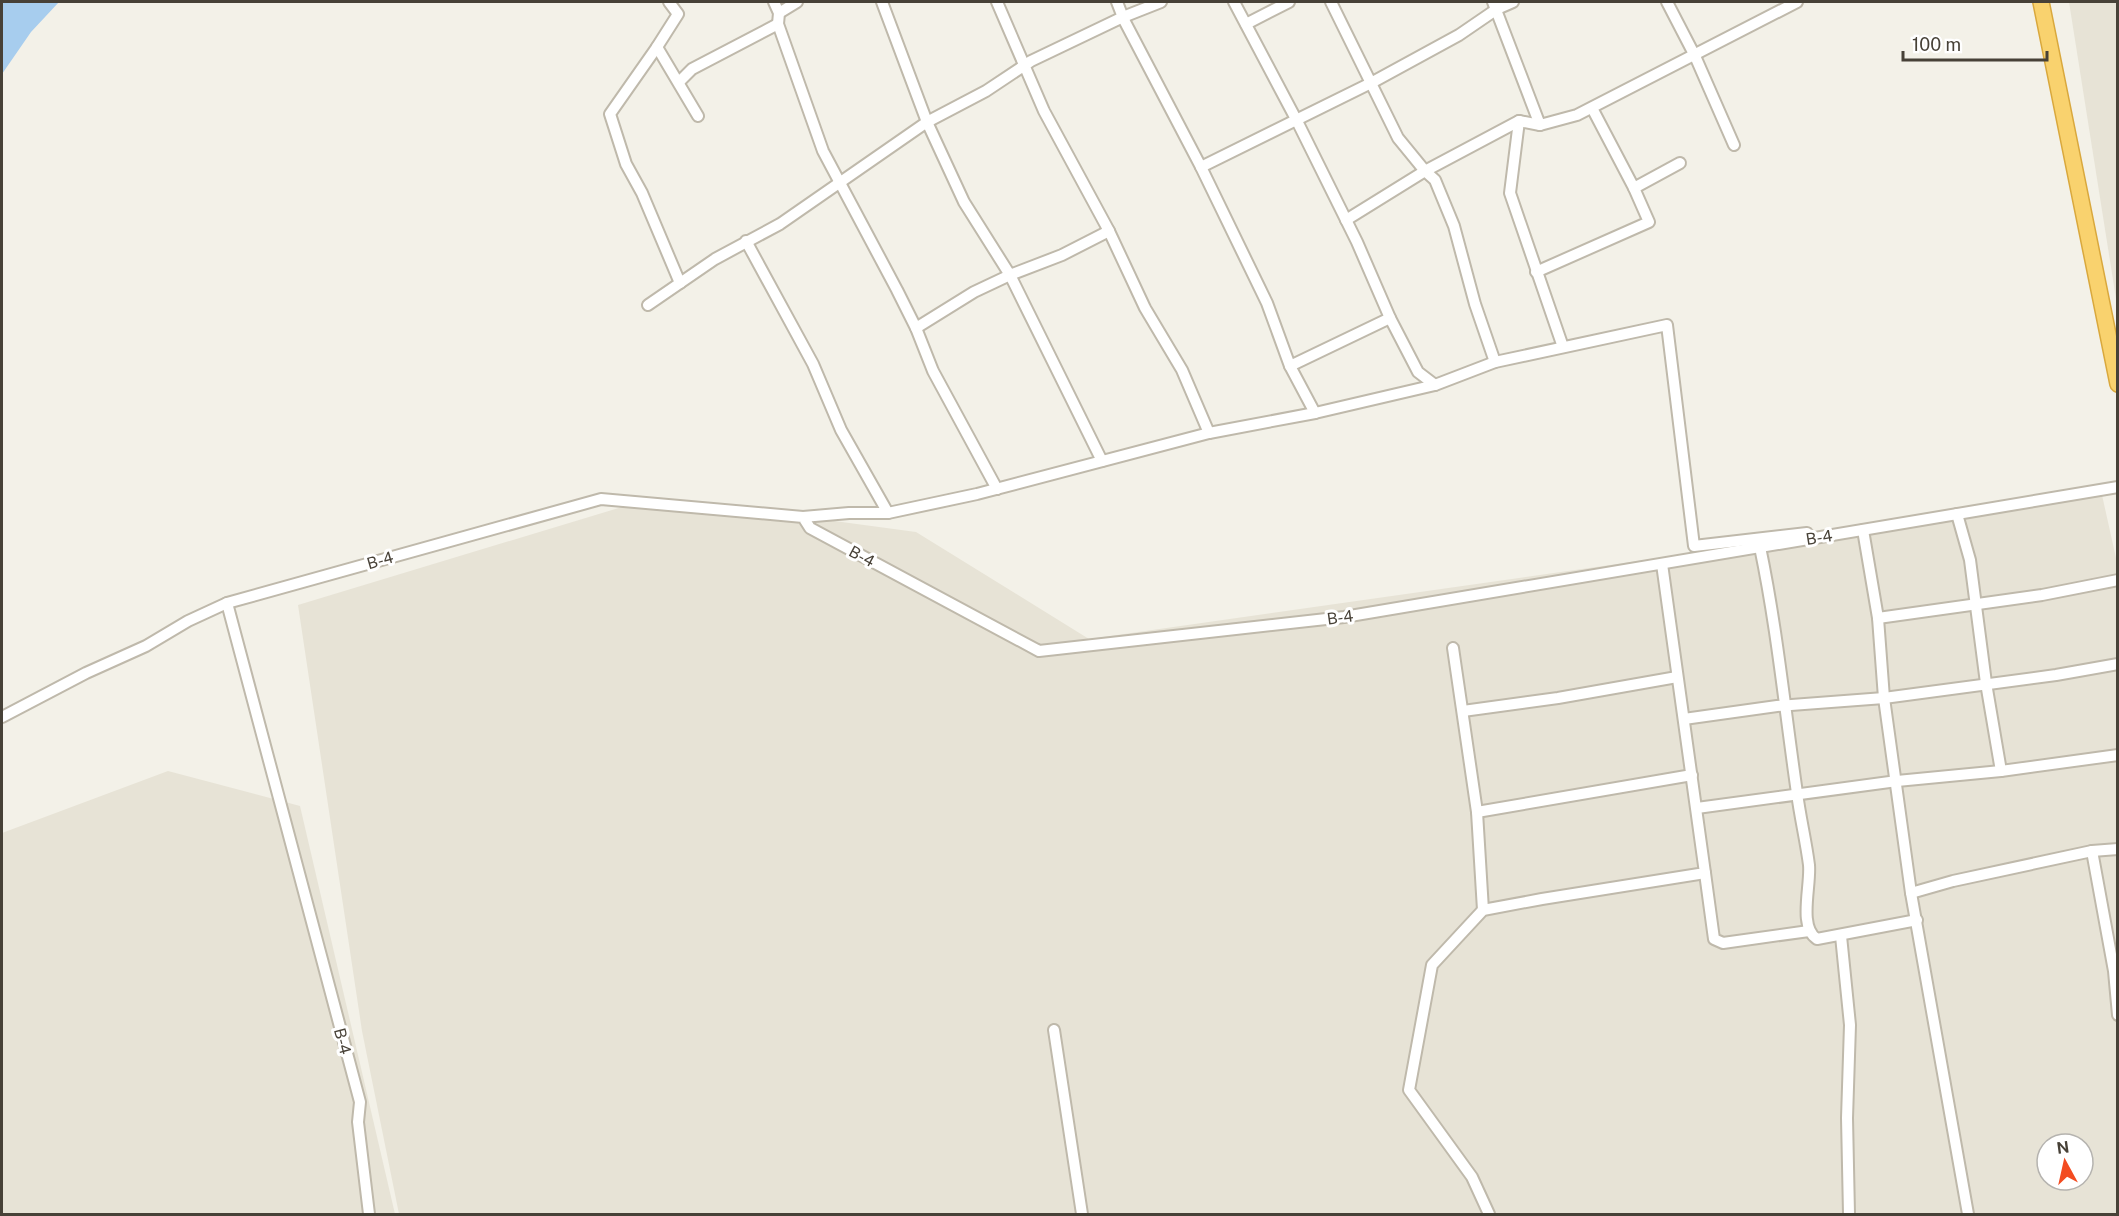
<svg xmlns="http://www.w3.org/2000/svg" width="2119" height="1216" font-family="'Public Sans',sans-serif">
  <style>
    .residential { fill: #e7e3d6; fill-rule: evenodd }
    .water { fill: #a7cdee }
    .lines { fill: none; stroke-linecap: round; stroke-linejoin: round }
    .minor-casing { stroke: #bfb9ab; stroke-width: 14 }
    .highway-casing { stroke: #d9a83d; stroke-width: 18 }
    .minor { stroke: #fff; stroke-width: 10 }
    .highway { stroke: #f9d26e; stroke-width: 15 }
    .labels { text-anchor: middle; stroke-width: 6; stroke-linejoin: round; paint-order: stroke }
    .street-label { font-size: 16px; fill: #474137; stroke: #fff }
  </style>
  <rect width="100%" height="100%" fill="#f3f1e8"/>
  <!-- residential -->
  <g class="residential">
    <polygon points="2069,2 2117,2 2117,305"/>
    <path d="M2102 495 2118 567 2117 1214H399L362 1031 298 605 655 497 916 532 1089 639ZM2047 1144H2083V1180H2047Z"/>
    <polygon points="168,771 300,806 395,1214 2,1214 2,833"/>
  </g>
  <!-- water -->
  <polygon class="water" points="2,2 59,2 31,32 2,74"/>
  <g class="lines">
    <!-- minor casing -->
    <g class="minor-casing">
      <g id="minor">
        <polyline points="669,2 678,14 657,47 698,116"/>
        <polyline points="774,2 779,13 778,24 823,151 897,290 916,328 933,371 997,489"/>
        <polyline points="882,2 927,122 964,202 1010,275 1102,461"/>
        <polyline points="997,2 1044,111 1109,231 1145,308 1182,370 1209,433"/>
        <polyline points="1117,2 1124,20 1201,167 1267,303 1290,366 1315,413"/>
        <polyline points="1234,2 1297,121 1357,242 1390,318 1418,372 1435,385"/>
        <polyline points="1331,2 1398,138 1425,171 1435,180 1454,226 1475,304 1495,362"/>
        <polyline points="1493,2 1540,125"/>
        <polyline points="1667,2 1695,56 1734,145"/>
        <polyline points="779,13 797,2"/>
        <polyline points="1246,24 1289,2"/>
        <polyline points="657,47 610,114 626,164 642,193 680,283"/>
        <polyline points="679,82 692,69 778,24"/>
        <polyline points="1519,121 1510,193 1563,347"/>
        <polyline points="1201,167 1371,83 1459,35 1497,9 1513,2"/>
        <polyline points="1634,188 1680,163"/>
        <polyline points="1346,220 1425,171 1519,121 1540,125 1577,115 1797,2"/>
        <polyline points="746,241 813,364 841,430 888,513"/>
        <polyline points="1536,272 1649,222 1634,188 1592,108"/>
        <polyline points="648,305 715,259 780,224 927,122 986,91 1031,61 1123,17 1161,2"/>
        <polyline points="916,328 974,292 1010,275 1062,255 1109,231"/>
        <polyline points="1290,366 1390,318"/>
        <polyline points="1957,514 1970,560 1986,683 2001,771"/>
        <polyline points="803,517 849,513 888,513 977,494 1209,433 1315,413 1435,385 1495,362 1667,325 1694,546 1807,533"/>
        <polyline points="1863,530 1878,618 1884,698 1911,893 1968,1214"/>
        <path d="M1760 547C1777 628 1785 711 1797 793 1800 817 1806 841 1809 865 1811 886 1798 927 1817 939L1917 920"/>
        <polyline points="1878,618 2042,595 2118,580"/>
        <polyline points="1453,648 1477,812 1483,910"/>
        <polyline points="1463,711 1558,698 1677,677"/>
        <polyline points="2,717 86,673 146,646 188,621 227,603"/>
        <polyline points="1684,719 1777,706 1884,698 2056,675 2118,664"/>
        <polyline points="1697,808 1897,781 2001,771 2118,755"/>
        <polyline points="1477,812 1692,775"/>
        <polyline points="2092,851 2114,971 2118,1015"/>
        <polyline points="1705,873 1714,939 1723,943 1809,931"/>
        <polyline points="1911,893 1953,881 2092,851 2118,849"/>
        <polyline points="1841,936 1850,1025 1847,1118 1849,1214"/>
        <polyline points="1054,1030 1082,1214"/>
        <polyline points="369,1214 358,1122 360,1102 227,603 601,499 803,517 810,528 1039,651 1344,617 2118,487"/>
        <polyline points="1489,1214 1472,1177 1409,1090 1432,965 1483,910 1542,899 1705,873 1662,564"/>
      </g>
    </g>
    <!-- highway casing -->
    <g class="highway-casing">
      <polyline id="highway" points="2041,2 2118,384"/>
    </g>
    <!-- minor -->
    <use href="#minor" class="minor"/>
    <!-- highway -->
    <use href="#highway" class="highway"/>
  </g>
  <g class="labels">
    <!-- street labels -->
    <g class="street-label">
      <text transform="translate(1819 537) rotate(-9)" y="6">B-4</text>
      <text transform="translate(862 556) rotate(28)" y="6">B-4</text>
      <text transform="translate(380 560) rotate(-16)" y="6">B-4</text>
      <text transform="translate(1340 617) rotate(-8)" y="6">B-4</text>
      <text transform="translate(343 1041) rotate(75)" y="6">B-4</text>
    </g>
  </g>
  <!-- border -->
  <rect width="2119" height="1216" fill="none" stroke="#474137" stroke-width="6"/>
  <!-- north arrow -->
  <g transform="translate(2065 1162) rotate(352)"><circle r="28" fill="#ffffff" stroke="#b5b3af" stroke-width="1.5"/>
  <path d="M0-4.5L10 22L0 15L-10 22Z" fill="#f34b20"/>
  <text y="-9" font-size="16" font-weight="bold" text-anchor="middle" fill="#474137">N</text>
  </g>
  <!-- scale -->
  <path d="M1903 51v9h144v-9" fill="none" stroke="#474137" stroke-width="3"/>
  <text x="1912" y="51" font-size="18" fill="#474137" stroke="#ffffff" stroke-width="4.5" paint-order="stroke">100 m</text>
</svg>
